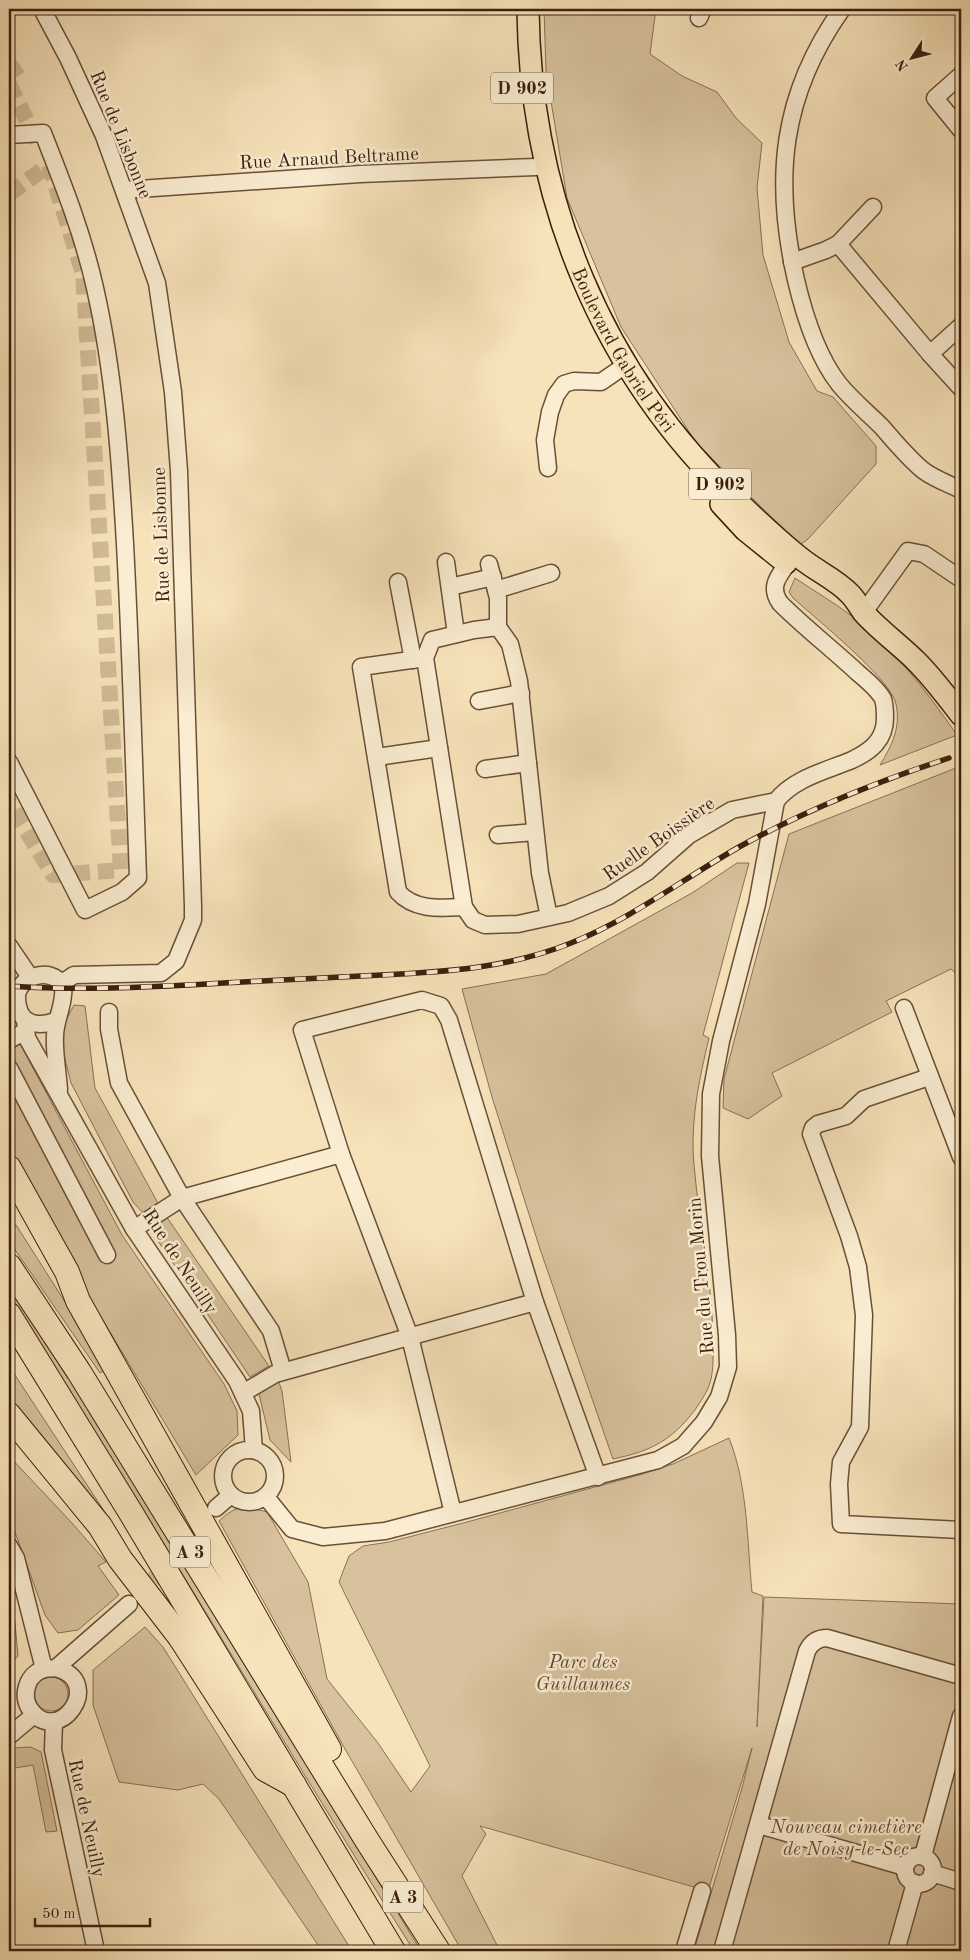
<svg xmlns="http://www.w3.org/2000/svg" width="970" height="1960" font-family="'Old Standard TT',serif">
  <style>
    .green { fill: #d7c29d; stroke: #897055 }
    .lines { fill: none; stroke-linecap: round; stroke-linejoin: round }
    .minor-tunnel { stroke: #d1bc97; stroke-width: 16; stroke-dasharray: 16 8; stroke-linecap: butt }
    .minor-casing { stroke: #6a4f38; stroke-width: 19 }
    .major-casing { stroke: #3b1e0d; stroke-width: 24 }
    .highway-casing { stroke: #3b1e0d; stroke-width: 26 }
    .minor { stroke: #faedd2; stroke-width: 16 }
    .major { stroke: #f7e3ba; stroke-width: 21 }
    .highway { stroke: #f7e3ba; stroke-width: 24 }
    .rail-casing { stroke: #3b1e0d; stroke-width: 5.5 }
    .rail { stroke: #faedd2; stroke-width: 4; stroke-dasharray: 11; stroke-linecap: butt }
    .labels { text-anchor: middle; stroke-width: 5; stroke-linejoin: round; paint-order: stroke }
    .shield { fill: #faedd2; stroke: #745c48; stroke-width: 1 }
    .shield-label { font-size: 18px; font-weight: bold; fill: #3b1e0d }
    .street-label { font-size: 19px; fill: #3b1e0d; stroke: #faedd2 }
    .park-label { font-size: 19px; font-style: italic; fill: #624731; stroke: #faedd2 }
  </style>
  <rect width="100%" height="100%" fill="#f7e3ba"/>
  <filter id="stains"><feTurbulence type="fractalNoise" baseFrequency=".004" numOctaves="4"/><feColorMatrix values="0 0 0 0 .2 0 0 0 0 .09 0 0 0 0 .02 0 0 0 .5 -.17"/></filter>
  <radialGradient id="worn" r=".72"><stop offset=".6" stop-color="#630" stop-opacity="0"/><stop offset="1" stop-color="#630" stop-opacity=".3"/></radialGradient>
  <!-- green -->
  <g class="green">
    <polygon points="544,9 656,9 650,54 682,76 717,92 736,118 762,143 757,188 763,255 789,342 817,391 833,397 876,446 876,464 808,539 800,545 697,444 621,327 567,198 546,71"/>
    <path d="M795 578C814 591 835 603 853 617 895 649 927 692 957 735L880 765C892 745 901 728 896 704 892 680 814 617 793 598L789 592Z"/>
    <polygon points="961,766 961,971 956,974 951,969 886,1001 892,1012 772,1073 782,1096 748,1119 723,1108 724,1079 789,834"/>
    <path d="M737 863H749L703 1035 709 1038C699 1080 690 1122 694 1165 699 1223 712 1280 713 1338 713 1352 714 1370 710 1383 707 1393 700 1402 695 1410 671 1441 651 1451 613 1459L540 1249 492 1097 462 989 546 974 692 893Z"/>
    <polygon points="74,1005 85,1006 95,1088 159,1205 143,1213 133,1202 71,1083 62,1047 62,1028"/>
    <polygon points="9,1023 122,1235 224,1384 237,1411 238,1435 196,1475 78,1279 9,1155"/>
    <polygon points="9,1214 67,1305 104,1371 100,1373 9,1241"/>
    <polygon points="166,1216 269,1366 250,1377 150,1229"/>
    <path d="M9 1286 59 1361 421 1951H414C277 1735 149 1512 9 1297Z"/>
    <polygon points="9,1366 110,1520 9,1407"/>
    <polygon points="277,1377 282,1391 291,1462 270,1440 258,1390"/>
    <path d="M729 1438C748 1486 747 1541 752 1592L763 1596 757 1727 764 1597 961 1604V1951H694L742 1788 752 1748 708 1891 480 1826 486 1834 462 1876 500 1951H462L345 1749 219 1521C237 1504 244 1506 267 1512L308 1582 327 1679 378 1743 411 1792 430 1766 339 1582 349 1556 363 1546 389 1542 467 1522 639 1475 673 1464Z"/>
    <polygon points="9,1456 71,1522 106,1562 98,1566 119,1595 78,1630 58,1633 45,1615 12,1524 9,1521"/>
    <polygon points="9,1598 13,1602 18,1656 11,1663 9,1660"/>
    <polygon points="145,1627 163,1647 352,1951 322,1951 219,1799 203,1784 178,1790 119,1782 93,1705 93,1670"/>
    <circle cx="51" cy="1694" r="17"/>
    <polygon points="31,1747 41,1752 57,1831 46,1832 33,1765 9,1769 9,1751 13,1748"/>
  </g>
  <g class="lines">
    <!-- minor-tunnel -->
    <g class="minor-tunnel">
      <polyline points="9,63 19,78"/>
      <polyline points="9,84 39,145"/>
      <polyline points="9,194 49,165 83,273 121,870 53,875 9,802"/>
      <polyline points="136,1597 175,1558 208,1517"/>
    </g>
    <!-- minor casing -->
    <g class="minor-casing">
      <g id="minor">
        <polyline points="42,9 68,58 104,136 157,283 173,392 179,471 193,906 193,920 176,961 161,973 74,975 62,983"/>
        <path d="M842 9C781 95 773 179 796 280 804 314 817 356 839 384 852 400 868 413 882 427 895 442 909 459 924 471 935 479 949 484 961 490"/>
        <polyline points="699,18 703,9"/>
        <polyline points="961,75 935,98 961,130"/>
        <path d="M9 135 43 133C63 184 83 234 95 288 114 372 120 458 125 544 131 655 134 766 138 878L122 892 85 910 9 762"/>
        <polyline points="124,190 360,174 536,167"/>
        <polyline points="838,244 873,207"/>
        <polyline points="792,262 826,250 838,244 930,354 961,326"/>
        <polyline points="930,354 961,388"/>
        <polyline points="548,468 545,440 550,412 556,395 564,384 574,381 601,382 617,371"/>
        <polyline points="446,562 456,634"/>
        <polyline points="489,564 498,598 498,627"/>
        <polyline points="398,582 413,660"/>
        <polyline points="450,587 493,577"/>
        <polyline points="496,590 551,573"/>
        <polyline points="864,612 908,551 924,554 961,579"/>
        <path d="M425 658 361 667 398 892C415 911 441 908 464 907"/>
        <polyline points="479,701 521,693"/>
        <polyline points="377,757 439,748"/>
        <polyline points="485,769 528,763"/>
        <polyline points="498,835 535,832"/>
        <path d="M549 917 540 873 519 681 510 644 498 627 474 630 432 640 425 658 464 907 473 920 485 925 518 924 568 913 609 896 647 872 689 835 732 810 776 801C794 778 826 771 852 760 871 751 885 740 885 718 885 712 885 705 883 699 878 689 865 679 857 672 831 648 804 627 780 603 769 587 778 577 787 564"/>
        <polyline points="9,946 30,977"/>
        <polyline points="904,1008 961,1157"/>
        <polyline points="109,1012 109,1029 119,1083 182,1198 271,1331 283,1371"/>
        <polyline points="25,1020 27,1038 134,1229 237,1381 251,1411 254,1450"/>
        <path d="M57 1020C41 1027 22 1026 18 1006 17 1001 16 996 18 991 24 977 44 970 57 979 62 983 64 989 63 995 62 1010 55 1022 55 1036 54 1054 58 1072 59 1090"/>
        <polyline points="9,1040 26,1031"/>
        <polyline points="9,1068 107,1255"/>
        <polyline points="929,1077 864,1099 846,1116 818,1124 813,1128 811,1134 849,1236 858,1267 864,1315 860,1427 841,1462 839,1484 841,1524 961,1530"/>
        <polyline points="134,1229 182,1198 341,1154"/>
        <polyline points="243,1393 275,1374 535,1302"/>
        <circle cx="249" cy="1476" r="26"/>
        <polyline points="266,1497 292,1529 323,1537 385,1531 658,1460 683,1446 704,1422 719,1397 728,1367 727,1335 710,1156 711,1094 721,1041 757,904 776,801"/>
        <polyline points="216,1508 231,1495"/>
        <polyline points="453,1513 410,1337 341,1154 302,1030 422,1000 441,1006 449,1020 535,1302 598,1477"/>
        <polyline points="9,1546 16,1558 44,1669"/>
        <path d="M56 1668C107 1682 57 1749 30 1709 21 1695 27 1673 45 1669 48 1668 53 1669 56 1668L129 1604"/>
        <polyline points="54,1721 53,1750 96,1951"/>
        <polyline points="9,1736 34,1715"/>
        <polyline points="759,1825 905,1867"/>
        <polyline points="923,1856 961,1716"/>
        <circle cx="919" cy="1870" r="14"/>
        <polyline points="932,1873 961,1882"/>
        <polyline points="684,1951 702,1891"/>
        <path d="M722 1951 807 1651C811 1643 817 1638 827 1638L961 1676"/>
        <polyline points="896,1951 915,1883"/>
      </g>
    </g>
    <!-- major casing -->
    <g class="major-casing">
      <g id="major">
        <path id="s1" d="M528 9C530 198 601 374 740 504 759 522 778 540 798 556 814 570 836 579 850 594 855 599 859 606 863 612 879 630 900 645 917 662 933 678 947 697 961 715"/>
        <polyline points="721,504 745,530 786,563"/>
      </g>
    </g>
    <!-- highway casing -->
    <g class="highway-casing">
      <g id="highway">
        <polyline points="9,1168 67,1272 78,1301 329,1749"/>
        <polyline points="9,1266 79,1372 368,1842 438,1951"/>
        <polyline points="9,1315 131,1513 393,1951"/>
        <polyline points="9,1415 100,1526 120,1559 180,1637 265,1769 294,1785"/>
      </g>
    </g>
    <!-- minor -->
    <use href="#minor" class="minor"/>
    <!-- major -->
    <use href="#major" class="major"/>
    <!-- highway -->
    <use href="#highway" class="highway"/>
    <!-- rail casing -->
    <g class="rail-casing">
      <path id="rail" d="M9 986C93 992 178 985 262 981 302 979 341 977 381 975 446 972 509 968 571 943 631 919 683 879 739 847 806 810 876 782 949 758"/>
    </g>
    <!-- rail -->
    <use href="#rail" class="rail"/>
  </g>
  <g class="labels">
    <!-- shield labels -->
    <g class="shield">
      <rect x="491" y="72.5" width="62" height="31" rx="4"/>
      <rect x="689" y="468.5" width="62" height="31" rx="4"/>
      <rect x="170" y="1536.5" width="40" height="31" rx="4"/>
      <rect x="383" y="1881.5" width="40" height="31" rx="4"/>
    </g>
    <g class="shield-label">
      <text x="522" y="94">D 902</text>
      <text x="720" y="490">D 902</text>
      <text x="190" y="1558">A 3</text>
      <text x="403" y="1903">A 3</text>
    </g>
    <!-- street labels -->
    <g class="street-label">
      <text transform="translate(122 134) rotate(68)" y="7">Rue de Lisbonne</text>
      <text transform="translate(329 157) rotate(-3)" y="7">Rue Arnaud Beltrame</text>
      <text dy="7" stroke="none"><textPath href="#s1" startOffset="359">Boulevard Gabriel Péri</textPath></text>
      <text transform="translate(160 535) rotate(-92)" y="7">Rue de Lisbonne</text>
      <text transform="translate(658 838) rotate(-35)" y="7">Ruelle Boissière</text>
      <text transform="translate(181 1261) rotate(57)" y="7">Rue de Neuilly</text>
      <text transform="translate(700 1276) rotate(-95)" y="7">Rue du Trou Morin</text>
      <text transform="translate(88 1818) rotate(78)" y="7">Rue de Neuilly</text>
    </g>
    <!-- park labels -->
    <g class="park-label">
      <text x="583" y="1668">Parc des<tspan x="583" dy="22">Guillaumes</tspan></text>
      <text x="846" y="1833">Nouveau cimetière<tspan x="846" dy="22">de Noisy-le-Sec</tspan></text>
    </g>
  </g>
  <!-- margin -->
  <rect width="970" height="1960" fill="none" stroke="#f7e3ba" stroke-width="30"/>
  <rect x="10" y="10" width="950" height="1940" fill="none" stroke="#3b1e0d" stroke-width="2.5"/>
  <rect x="15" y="15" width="940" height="1930" fill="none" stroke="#3b1e0d"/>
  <!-- north arrow -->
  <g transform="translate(912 58) rotate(234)" stroke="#faedd2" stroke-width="4" paint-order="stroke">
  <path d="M0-4L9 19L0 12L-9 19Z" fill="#3b1e0d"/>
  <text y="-8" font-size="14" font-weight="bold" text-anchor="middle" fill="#3b1e0d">N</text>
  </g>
  <!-- scale -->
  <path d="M35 1918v8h115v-8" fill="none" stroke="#3b1e0d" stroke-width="2.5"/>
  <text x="42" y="1918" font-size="15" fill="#3b1e0d" stroke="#faedd2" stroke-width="4" paint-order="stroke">50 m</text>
  <rect width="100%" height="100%" filter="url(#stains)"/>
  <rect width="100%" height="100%" fill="url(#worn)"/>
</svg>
